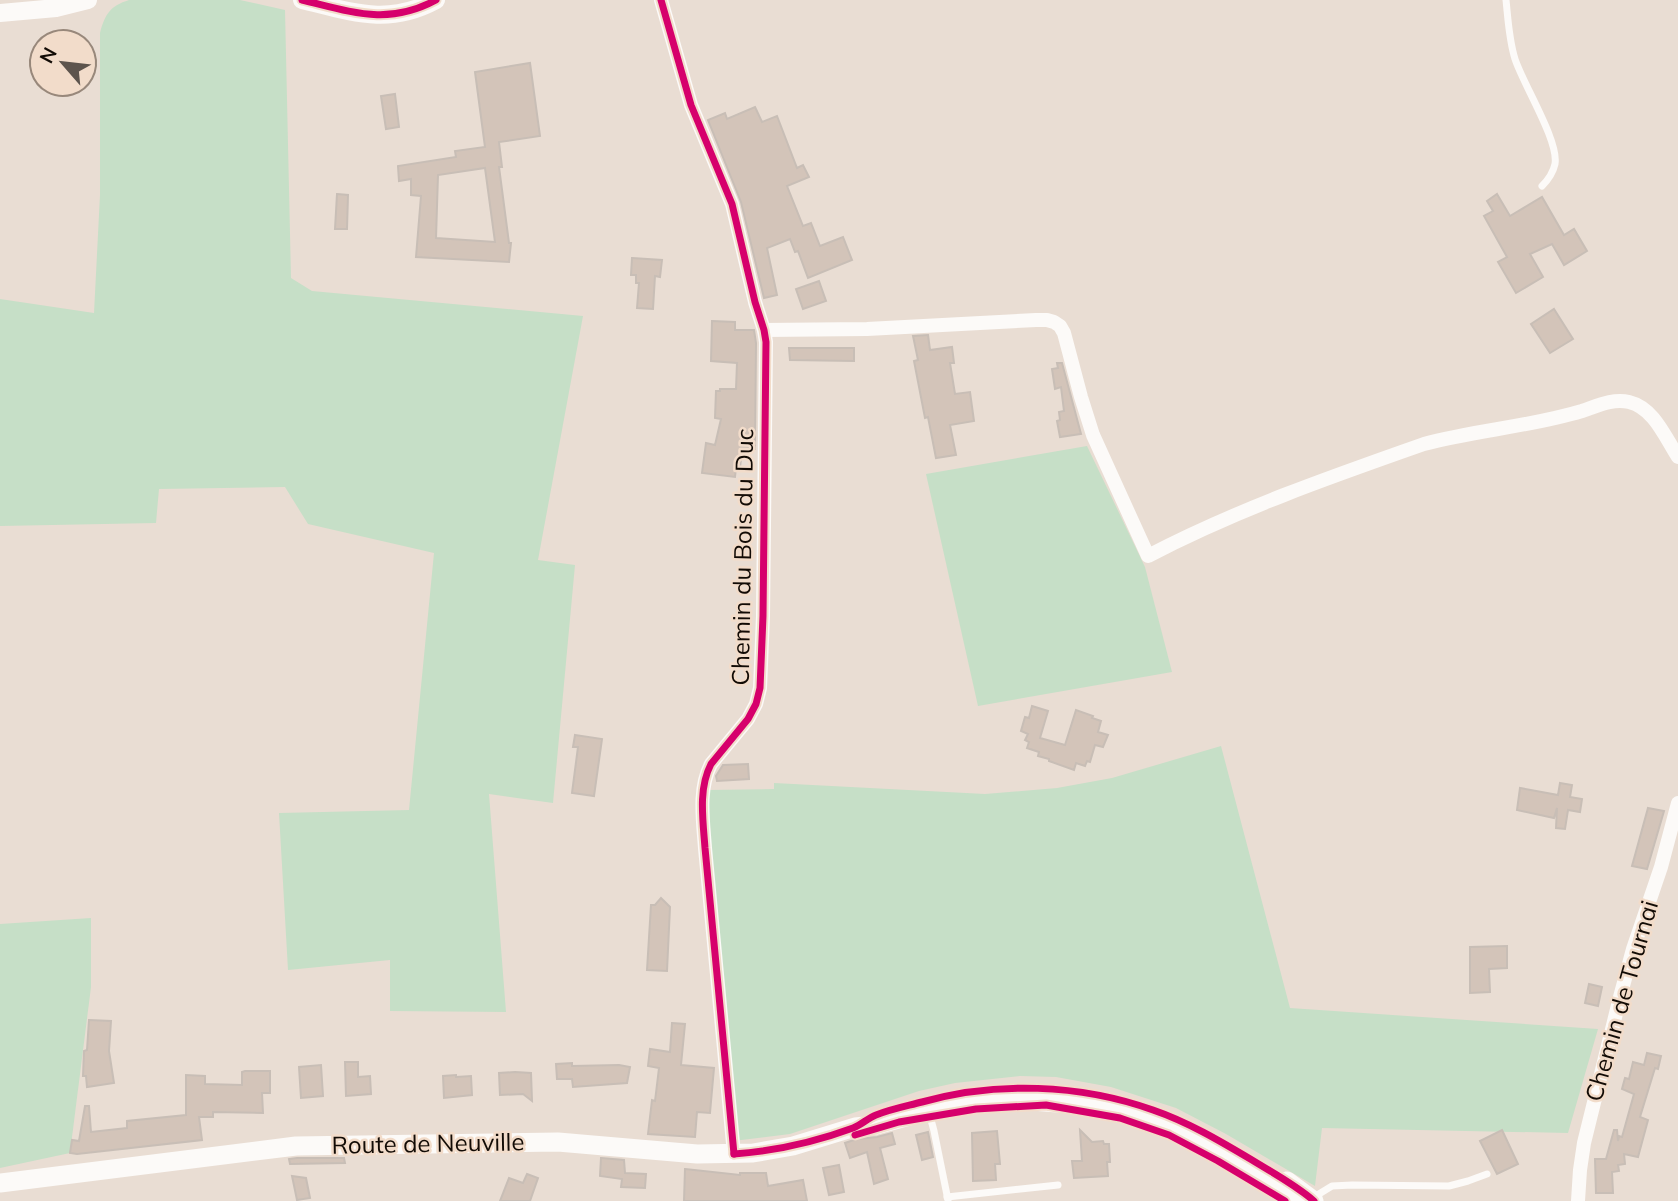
<svg xmlns="http://www.w3.org/2000/svg" width="1678" height="1201" font-family="Mulish,sans-serif">
  <style>
    .green { fill: #c6dfc7 }
    .building { fill: #d3c4b9; stroke: #c8beb6; stroke-width: 2; fill-rule: evenodd }
    .lines { fill: none; stroke-linecap: round; stroke-linejoin: round }
    .service { stroke: #fcfaf8; stroke-width: 7 }
    .minor { stroke: #fcfaf8; stroke-width: 14 }
    .tertiary { stroke: #fcfaf8; stroke-width: 18 }
    .secondary { stroke: #fcfaf8; stroke-width: 19 }
    .cycleway-casing { stroke: #f2dcca; stroke-width: 11 }
    .cycleway { stroke: #d6006c; stroke-width: 7 }
    .labels { text-anchor: middle; stroke-width: 5; stroke-linejoin: round; paint-order: stroke }
    .street-label { font-size: 24px; fill: #120b05; stroke: #f2dcca }
  </style>
  <rect width="100%" height="100%" fill="#e9ddd3"/>
  <!-- green -->
  <g class="green">
    <path d="M129 0H240L285 10 291 278 312 291 583 316 538 560 575 565 553 803 489 794 506 1012 390 1011V960L288 970 279 813 409 810 434 553 308 524 285 487 159 489 156 523 0 526V299L94 313 100 195V33C105 14 110 6 129 0Z"/>
    <polygon points="1087,446 1145,567 1172,672 978,706 926,474"/>
    <polygon points="1221,746 1290,1008 1598,1029 1568,1133 1322,1128 1315,1186 1226,1134 1176,1108 1111,1087 1056,1077 1020,1076 955,1083 919,1091 790,1134 733,1141 715,918 708,790 774,789 774,783 985,794 1057,788 1112,778"/>
    <polygon points="91,918 91,987 70,1153 0,1168 0,924"/>
  </g>
  <!-- building -->
  <g class="building">
    <path d="M530 63 540 136 499 142 502 167H499L509 243H511L509 262 416 257 421 196 411 195V179L399 181 398 166 456 157 455 151 485 147 475 72ZM485 168 495 242 436 238 438 175Z"/>
    <polygon points="395,94 399,127 386,129 381,96"/>
    <polygon points="755,107 762,122 777,116 797,168 803,165 809,177 787,186 803,226 811,223 820,246 843,237 852,260 808,278 798,251 795,252 790,239 767,248 777,295 764,298 741,202 708,120 725,113 727,119"/>
    <polygon points="337,194 348,195 347,229 335,229"/>
    <polygon points="1497,194 1510,216 1542,197 1564,235 1574,229 1587,251 1564,265 1552,244 1530,254 1543,277 1516,293 1498,262 1507,257 1484,216 1493,211 1487,201"/>
    <polygon points="632,258 662,260 660,277 655,276 653,309 637,308 639,283 636,283 636,275 631,275"/>
    <polygon points="819,281 826,301 803,309 796,289"/>
    <polygon points="1554,309 1573,339 1550,353 1531,324"/>
    <polygon points="712,321 735,322 735,330 754,330 756,343 755,449 742,449 740,468 736,468 735,477 702,473 706,443 715,445 721,419 715,418 716,391 720,391 720,389 736,389 737,363 711,361"/>
    <polygon points="928,335 930,350 952,347 954,363 950,363 955,394 970,392 974,421 950,425 956,455 936,458 928,417 925,418 914,361 918,360 913,336"/>
    <polygon points="789,348 854,348 854,361 790,360"/>
    <polygon points="1057,363 1062,363 1081,434 1060,437 1057,421 1060,420 1059,412 1064,411 1061,387 1055,389 1052,369 1058,368"/>
    <polygon points="1032,706 1048,711 1040,738 1065,745 1076,710 1093,716 1092,718 1101,721 1098,732 1108,735 1103,747 1095,745 1090,762 1087,761 1085,766 1076,763 1074,770 1049,761 1049,759 1038,756 1039,752 1027,748 1029,742 1025,740 1028,734 1021,731 1025,717 1029,718"/>
    <polygon points="575,735 602,739 594,796 572,793 578,747 573,747"/>
    <polygon points="748,764 749,779 717,781 716,776 723,765"/>
    <polygon points="1560,783 1572,785 1570,797 1582,799 1580,812 1568,810 1565,829 1556,828 1557,808 1554,818 1517,810 1520,788 1558,795"/>
    <polygon points="1648,808 1664,811 1647,869 1632,866"/>
    <polygon points="661,898 670,907 667,971 647,970 651,905 655,905"/>
    <polygon points="1507,946 1507,968 1489,969 1490,992 1470,993 1470,947"/>
    <polygon points="1589,984 1602,987 1598,1006 1585,1003"/>
    <polygon points="89,1020 111,1021 109,1051 114,1083 87,1087 86,1076 83,1076 84,1051 87,1050"/>
    <polygon points="672,1023 685,1024 681,1065 714,1068 710,1113 697,1112 695,1137 648,1134 652,1100 655,1101 659,1068 648,1066 650,1049 670,1052"/>
    <polygon points="1647,1053 1661,1056 1658,1069 1655,1068 1640,1117 1648,1120 1638,1157 1624,1154 1625,1164 1618,1165 1619,1171 1612,1172 1613,1193 1596,1193 1595,1159 1606,1159 1614,1130 1617,1130 1618,1141 1619,1136 1622,1137 1634,1094 1622,1089 1625,1078 1629,1079 1633,1062 1644,1065"/>
    <polygon points="345,1062 358,1062 358,1077 370,1076 371,1094 346,1096"/>
    <polygon points="572,1063 572,1066 619,1065 630,1067 627,1083 573,1087 572,1079 557,1079 556,1064"/>
    <polygon points="321,1065 323,1096 301,1098 299,1067"/>
    <polygon points="245,1071 270,1071 270,1093 262,1093 263,1113 213,1112 213,1117 199,1117 202,1140 77,1154 70,1153 72,1140 79,1141 85,1106 89,1106 91,1132 127,1128 127,1121 186,1115 186,1075 205,1076 205,1084 242,1085 242,1072"/>
    <polygon points="515,1072 531,1073 532,1101 523,1094 500,1095 499,1073"/>
    <polygon points="456,1075 456,1077 471,1076 472,1095 444,1098 443,1076"/>
    <polygon points="1080,1130 1092,1142 1103,1141 1104,1144 1109,1144 1110,1162 1107,1162 1108,1176 1074,1178 1072,1161 1082,1161"/>
    <polygon points="1502,1130 1518,1164 1497,1174 1480,1141"/>
    <polygon points="997,1131 1000,1164 995,1164 996,1180 973,1181 972,1133"/>
    <polygon points="928,1132 933,1157 922,1160 916,1135"/>
    <polygon points="892,1133 895,1144 880,1148 888,1179 874,1184 867,1152 850,1158 845,1143 857,1139 877,1137"/>
    <polygon points="297,1158 344,1158 345,1163 290,1164 289,1159"/>
    <polygon points="601,1158 624,1160 625,1173 646,1174 645,1188 621,1187 622,1179 600,1176"/>
    <polygon points="839,1165 844,1192 829,1195 823,1168"/>
    <polygon points="685,1169 740,1175 740,1173 766,1173 768,1186 803,1180 807,1201 684,1201"/>
    <polygon points="527,1174 538,1178 530,1201 500,1201 509,1178 523,1183"/>
    <polygon points="292,1176 306,1178 310,1198 297,1200"/>
  </g>
  <g class="lines">
    <!-- service -->
    <g class="service">
      <path d="M1506 0C1508 19 1509 40 1515 59 1523 84 1559 141 1555 164 1553 173 1548 180 1542 186"/>
      <polyline points="926,1101 934,1131 948,1200"/>
      <polyline points="947,1197 1058,1185"/>
      <polyline points="1314,1197 1332,1186 1352,1185 1449,1186 1468,1181 1487,1174"/>
    </g>
    <!-- minor -->
    <g class="minor">
      <path d="M661 0 691 105 732 204 755 302 764 330 766 342 763 616 760 688 756 704 748 719 711 764C698 789 703 820 705 848L734 1154"/>
      <path d="M764 330 867 329 1036 320H1047L1054 322 1060 326 1064 333 1081 397 1093 435 1148 556C1236 510 1330 477 1424 444 1476 430 1529 427 1582 411 1597 406 1613 398 1629 402 1654 408 1665 437 1678 457"/>
      <polyline points="1578,1201 1580,1170 1584,1143 1620,997 1633,949 1661,867 1678,803"/>
    </g>
    <!-- tertiary -->
    <g class="tertiary">
      <path d="M302 0C352 12 388 26 436 0"/>
      <polyline points="0,13 56,8 88,0"/>
    </g>
    <!-- secondary -->
    <g class="secondary">
      <polyline points="1287,1181 1314,1201"/>
      <polyline points="0,1183 296,1146 558,1142 697,1154 753,1153 793,1146 855,1127 876,1125 928,1111 972,1104 1020,1100 1082,1105 1109,1110 1149,1121 1189,1138 1216,1152 1296,1201"/>
    </g>
    <!-- cycleway casing -->
    <g class="cycleway-casing">
      <g id="cycleway">
        <path d="M302 0C352 12 388 26 436 0"/>
        <path d="M661 0 691 105 732 204 755 302 764 330 766 342 763 616 760 688 756 704 748 719 711 764C698 789 703 820 705 848L734 1154"/>
        <polyline points="855,1135 899,1122 976,1109 1046,1105 1120,1118 1169,1135 1218,1161 1285,1201"/>
        <path d="M734 1154C775 1151 815 1142 853 1128 861 1125 868 1118 876 1115 891 1109 907 1106 922 1102 996 1081 1080 1084 1153 1110 1188 1122 1220 1141 1252 1160 1273 1173 1296 1185 1314 1201"/>
      </g>
    </g>
    <!-- cycleway -->
    <use href="#cycleway" class="cycleway"/>
  </g>
  <g class="labels">
    <!-- street labels -->
    <g class="street-label">
      <text transform="translate(743 557) rotate(-89)" y="8">Chemin du Bois du Duc</text>
      <text transform="translate(1622 1001) rotate(-74)" y="8">Chemin de Tournai</text>
      <text transform="translate(428 1144) rotate(-1)" y="8">Route de Neuville</text>
    </g>
  </g>
  <!-- north arrow -->
  <g transform="translate(63 63) rotate(298)"><circle r="33" fill="#f2dcca" stroke="#98887b" stroke-width="2"/>
  <path d="M0-5L12 26L0 18L-12 26Z" fill="#5d544d"/>
  <text y="-10" font-size="19" font-weight="bold" text-anchor="middle" fill="#120b05">N</text>
  </g>
</svg>
